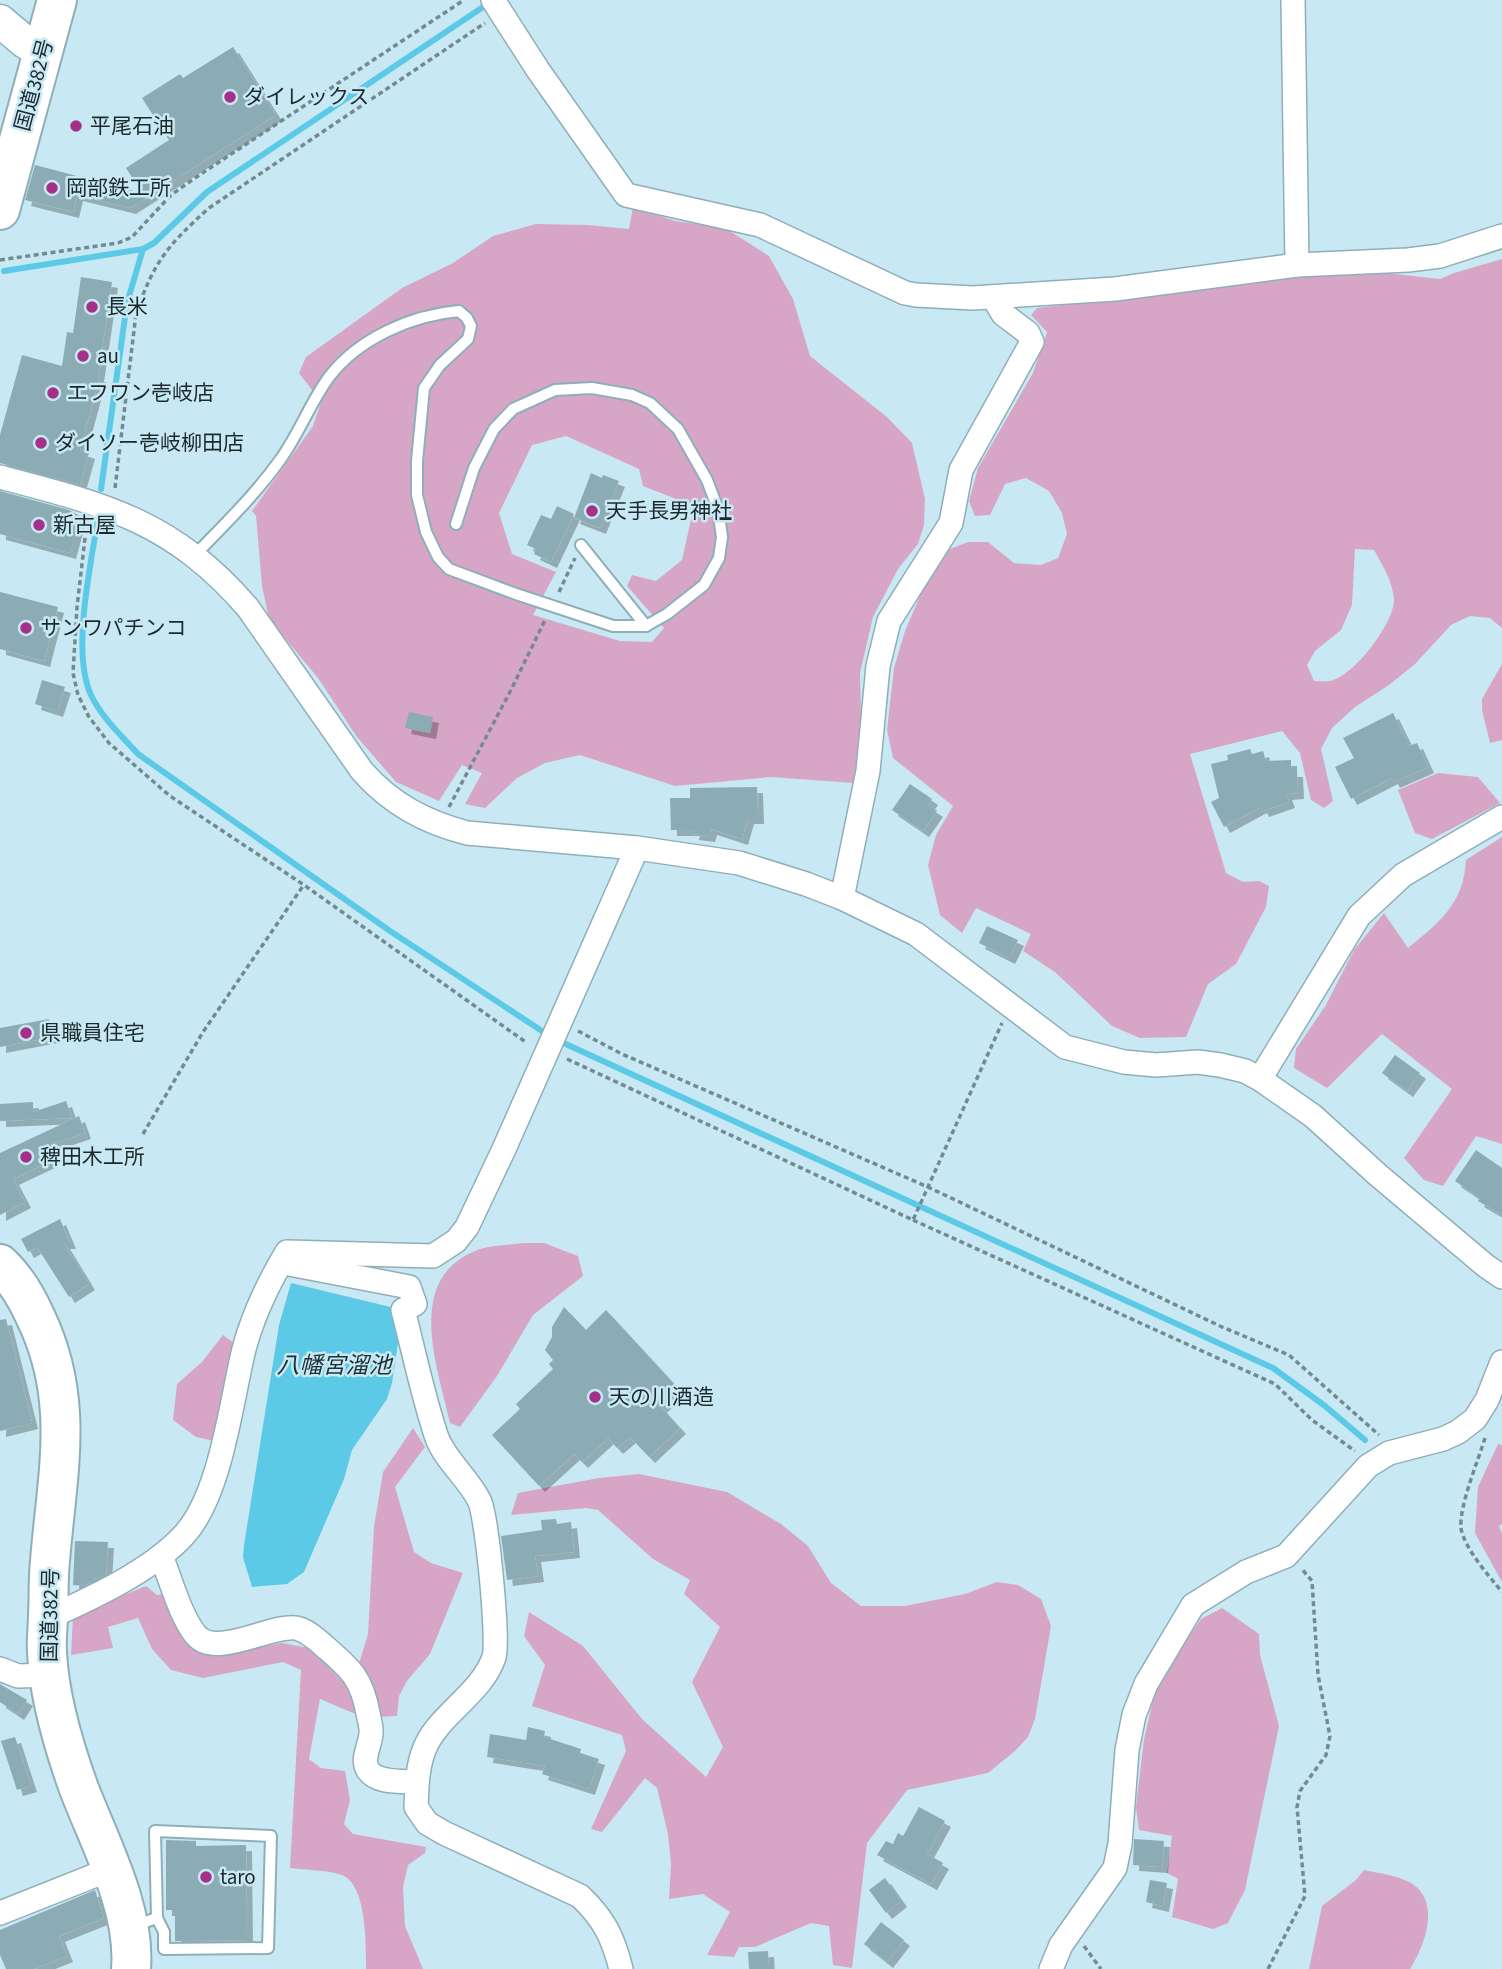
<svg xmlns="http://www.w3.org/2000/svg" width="1502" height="1969" font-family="'Source Sans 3','Noto Sans JP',sans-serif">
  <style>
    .green { fill: #d7a6c7; fill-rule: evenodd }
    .water { fill: #5ccae6 }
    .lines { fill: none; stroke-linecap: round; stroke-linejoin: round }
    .stream { stroke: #5ccae6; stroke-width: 6 }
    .building { fill: #8cacb5; filter: url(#shadow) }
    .lane-casing { stroke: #8fafb8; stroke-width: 14 }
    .street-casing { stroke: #8fafb8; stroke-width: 26 }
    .secondary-casing { stroke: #8fafb8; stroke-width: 35 }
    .highway-casing { stroke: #8fafb8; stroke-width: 42 }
    .path { stroke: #738a91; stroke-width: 3.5; stroke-dasharray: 5 3.5; stroke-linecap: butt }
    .lane { stroke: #fff; stroke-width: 10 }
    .street { stroke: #fff; stroke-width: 23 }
    .secondary { stroke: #fff; stroke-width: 32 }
    .highway { stroke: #fff; stroke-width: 38 }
    .poi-dot { fill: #a5308a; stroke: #c8e9f3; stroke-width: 2.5 }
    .labels { text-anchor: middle; stroke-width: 5; stroke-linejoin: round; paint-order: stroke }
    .street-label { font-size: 21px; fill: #1c292c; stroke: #c8e9f3 }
    .poi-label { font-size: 21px; fill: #1c292c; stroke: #c8e9f3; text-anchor: start }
    .water-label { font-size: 23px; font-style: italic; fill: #1c3035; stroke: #c8e9f3 }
  </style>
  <defs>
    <filter id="shadow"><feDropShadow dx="6" dy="6" stdDeviation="0" flood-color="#0004"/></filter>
  </defs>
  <rect width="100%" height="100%" fill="#c8e9f3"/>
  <!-- green -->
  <g class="green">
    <path d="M633 207 675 221 725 228 769 256 793 299 810 356 887 417 912 443 925 499 924 525 918 544 898 569 873 617 860 673 861 716 854 783 771 777 675 786 580 755 545 763 517 778 485 808 465 804 482 773 462 765 439 801 396 782 357 737 318 678 269 619 262 586 256 516 252 511 313 426 321 402 299 373 306 357 402 288 453 263 493 236 536 224 588 225 629 229ZM566 436 639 469 643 486 694 506 682 560 656 581 632 575 627 586 664 628 652 642 620 641 533 615 556 572 512 554 499 513 532 445Z"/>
    <path d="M1502 259V628L1490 618 1470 616 1451 625 1415 664 1389 685 1355 707 1332 728 1321 749 1333 801 1324 808 1311 800 1300 753 1282 731 1190 754 1226 873 1243 882 1259 881 1269 886 1266 907 1236 964 1208 984 1186 1037 1140 1038 1112 1026 1055 972 1023 951 1031 934 976 908 962 933 940 915 928 865 936 835 953 806 893 758 887 730 894 668 905 631 923 589 950 549 968 542H988L1014 563 1041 565 1058 558 1067 534 1062 513 1049 491 1026 478 1005 484 990 515 975 516 969 501 978 468 1033 373 1047 332 1031 315 1037 308 1315 275 1386 273 1440 279 1454 273ZM1355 549 1374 550C1383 566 1392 580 1394 599 1395 623 1353 677 1330 681 1325 682 1318 681 1314 681L1307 665 1315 651 1341 630 1352 605Z"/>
    <polygon points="1502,664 1502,740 1490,743 1482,710 1482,699"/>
    <polygon points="1438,773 1478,777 1500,803 1432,839 1415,833 1398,790"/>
    <path d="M1502 837V1144L1476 1136 1443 1186 1424 1180 1404 1158 1452 1089 1382 1034 1327 1088 1294 1068 1296 1049 1326 1005 1354 950 1384 913 1408 948C1439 923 1464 903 1466 860Z"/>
    <path d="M523 1243H544L578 1256 583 1276 533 1315 497 1376 460 1427 450 1423C437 1365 403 1276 480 1249 493 1245 509 1245 523 1243Z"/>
    <polygon points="223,1335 238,1346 214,1441 196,1437 173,1420 177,1384 202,1362"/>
    <path d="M413 1428 425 1447 395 1487 414 1552 431 1563 463 1573 430 1654 407 1681 399 1696 397 1716 378 1717 353 1713 320 1699 309 1759 321 1768 345 1771 350 1800 344 1824 353 1834 426 1847 425 1853 408 1865 403 1887 405 1926 423 1969H366C366 1946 367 1888 344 1876 332 1870 304 1870 290 1868L301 1670 283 1662 203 1678 171 1670 152 1649 138 1618 108 1627 113 1648 71 1655 73 1616 146 1586 157 1595 163 1594 186 1644 225 1652 282 1643 309 1648 351 1690 368 1634 374 1527 383 1472Z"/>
    <polygon points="1498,1444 1502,1445 1502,1524 1499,1526 1502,1534 1502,1582 1475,1533 1478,1487"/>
    <polygon points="639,1474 727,1492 781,1524 808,1546 831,1583 861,1606 905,1606 965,1594 997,1582 1018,1585 1041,1599 1051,1626 1035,1719 1028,1737 1015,1751 988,1773 907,1790 867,1843 852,1968 833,1965 829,1926 811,1923 755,1947 739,1947 734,1957 707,1955 730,1912 703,1894 669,1899 671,1864 668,1834 657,1788 645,1778 602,1832 591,1829 626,1751 622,1735 532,1706 545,1665 524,1636 529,1612 583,1646 642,1719 706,1777 723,1747 692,1682 720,1627 684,1594 690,1580 653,1559 598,1510 586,1508 511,1515 518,1493 599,1478"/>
    <polygon points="1222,1608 1259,1634 1260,1655 1279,1726 1245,1890 1228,1923 1213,1929 1172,1917 1178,1879 1167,1873 1172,1836 1139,1830 1136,1807 1144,1740 1154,1695 1167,1669 1201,1619"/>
    <path d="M1364 1870C1376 1873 1390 1874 1402 1879 1443 1893 1428 1941 1410 1969H1309L1322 1906 1356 1880Z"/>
  </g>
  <!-- water -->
  <polygon class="water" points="291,1283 403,1310 392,1383 387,1399 352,1450 344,1479 304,1572 287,1584 252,1587 243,1557 244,1545 279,1325"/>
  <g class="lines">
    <!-- stream -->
    <g class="stream">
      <polyline points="4,271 143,249 154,243 207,192 489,3"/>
      <polyline points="101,489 127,303 143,249"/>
      <path d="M98 518C91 564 71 652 91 695 102 718 121 735 138 754L390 931 548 1035"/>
      <polyline points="557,1040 1273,1368 1325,1406 1365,1440"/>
    </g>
  </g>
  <!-- building -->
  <g class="building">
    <polygon points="233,47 276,115 130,208 77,195 73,212 25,200 35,165 142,193 126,168 169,140 142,98 180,74 183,78"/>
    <polygon points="81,277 112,282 98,376 100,376 80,450 89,453 80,485 0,463 0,435 22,355 62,366 67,332 73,333"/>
    <polygon points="591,473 602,478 603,475 619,481 600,528 574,518"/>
    <polygon points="0,491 69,510 80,516 70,553 0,534"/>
    <polygon points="557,506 574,514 551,562 534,554 536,549 527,545 541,515 551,519"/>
    <polygon points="0,592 58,607 44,661 0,649"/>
    <polygon points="42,680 65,687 57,711 35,704"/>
    <polygon points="409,712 433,717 430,733 405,728"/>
    <polygon points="1393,713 1409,746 1417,743 1428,767 1394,782 1392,778 1351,799 1335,767 1354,758 1343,738"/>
    <polygon points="1250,749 1252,754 1263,751 1266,761 1291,760 1291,771 1297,771 1298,793 1286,794 1289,802 1263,811 1261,807 1224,827 1211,802 1219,798 1211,764 1228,760 1227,755"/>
    <polygon points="910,784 932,799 928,805 937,811 923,831 892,810"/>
    <polygon points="757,787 758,818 748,818 742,839 711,829 709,836 693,834 694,830 671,830 670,798 690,798 690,788"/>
    <polygon points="987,926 1018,940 1009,958 979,943"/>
    <polygon points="49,1019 52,1037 0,1047 0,1028"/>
    <polygon points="1395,1055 1420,1073 1407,1091 1382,1073"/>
    <polygon points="66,1101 72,1118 0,1121 0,1104 33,1102 33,1112"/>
    <polygon points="79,1116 85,1133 46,1146 53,1160 13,1179 25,1202 0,1215 0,1153"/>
    <polygon points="1476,1150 1502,1168 1502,1215 1478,1201 1480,1198 1455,1181"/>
    <polygon points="60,1219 70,1243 64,1243 89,1284 69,1297 37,1247 28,1252 21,1239"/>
    <polygon points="564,1307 586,1330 606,1310 676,1386 666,1395 669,1399 661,1407 680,1428 649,1457 630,1437 617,1448 608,1438 582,1462 574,1454 539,1486 492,1435 520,1409 516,1404 553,1369 549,1364 553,1360 545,1350 552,1337 552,1327"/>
    <polygon points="6,1319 32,1423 0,1431 0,1320"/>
    <polygon points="556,1519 557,1524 571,1522 574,1552 535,1556 538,1576 507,1580 501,1536 542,1530 541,1520"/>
    <polygon points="75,1541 108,1542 106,1574 98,1574 98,1578 92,1579 92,1582 84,1586 73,1585"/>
    <polygon points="0,1684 27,1700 18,1714 0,1702"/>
    <polygon points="528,1727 545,1731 544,1737 581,1749 580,1753 599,1759 589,1789 542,1774 545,1766 487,1757 490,1734 526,1740"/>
    <polygon points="15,1737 31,1786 17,1790 1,1741"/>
    <polygon points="919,1807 945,1821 927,1854 943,1863 931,1884 877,1855 886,1841 893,1844 898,1833 903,1836"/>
    <polygon points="1134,1839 1164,1841 1162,1867 1133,1865"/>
    <polygon points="166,1840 196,1841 196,1846 246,1845 247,1940 175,1941 175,1910 166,1910"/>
    <polygon points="885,1878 901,1901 886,1913 869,1890"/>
    <polygon points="1150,1880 1167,1883 1163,1906 1146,1902"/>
    <polygon points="95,1890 104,1918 59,1936 67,1956 34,1969 6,1969 0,1955 0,1930"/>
    <polygon points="881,1922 904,1940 887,1962 864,1944"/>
    <polygon points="768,1951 769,1969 749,1969 748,1952"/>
  </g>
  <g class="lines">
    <!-- lane casing -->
    <g class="lane-casing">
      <g id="lane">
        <polyline points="581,545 646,626"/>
        <path d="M195 555C224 525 255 495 280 460 299 434 310 403 329 377 358 339 411 315 459 311L467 318 471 326 468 339 440 365 424 388 417 461V495L426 532 438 557 449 569 516 594 613 626H646L667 614 704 585 719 558 722 537 718 509 707 480 678 429 650 403 632 395 592 388 555 390 513 409 494 429 474 468 456 524"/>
        <polyline points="133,1926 157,1918 155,1831 271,1836 268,1948 164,1949 164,1932 157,1918"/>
      </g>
    </g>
    <!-- street casing -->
    <g class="street-casing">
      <g id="street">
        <polyline points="493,0 538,70 626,195 760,225 905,293 916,295 973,298 1115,289 1297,265 1408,260 1440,256 1502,236"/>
        <polyline points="1293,0 1297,265"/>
        <path d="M0 477C107 505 173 521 248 608L362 771C391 804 425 822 467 833L637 848 739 863 806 884 842 898 916 934 1065 1047 1124 1062 1156 1065 1198 1062 1220 1065 1245 1071 1260 1079 1313 1116 1378 1175 1486 1266 1502 1277"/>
        <polyline points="842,898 868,771 878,666 889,621 951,523 961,470 1032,342 1028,333 1003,314 993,297"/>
        <polyline points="1260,1079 1359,916 1403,875 1502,817"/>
        <path d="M284 1263 409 1287 415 1304 403 1310C414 1352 423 1397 437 1438 446 1461 468 1478 479 1500 487 1514 499 1641 494 1657 482 1694 437 1715 424 1750 417 1768 417 1788 416 1807L427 1823 444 1833 580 1896C604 1919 613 1937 621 1969"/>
        <path d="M161 1556C171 1580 180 1615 195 1634 214 1660 271 1624 296 1628 306 1630 315 1638 323 1645 350 1669 361 1676 368 1713 369 1720 372 1727 371 1734 370 1746 361 1759 368 1770 377 1784 403 1781 417 1782"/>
        <path d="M48 1618C92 1598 151 1571 184 1535 221 1495 231 1402 244 1349 253 1315 269 1282 287 1252L433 1256 456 1241 467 1227 504 1149 637 848"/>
        <polyline points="0,1669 18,1676 49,1675"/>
        <polyline points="0,1913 111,1869"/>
        <polyline points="1051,1969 1061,1945 1115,1868 1120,1844 1127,1750 1134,1715 1146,1684 1193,1605 1246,1572 1286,1556 1368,1466 1389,1453 1443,1439 1458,1432 1475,1419 1487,1400 1502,1362"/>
      </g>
    </g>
    <!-- secondary casing -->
    <g class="secondary-casing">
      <polyline id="secondary" points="0,21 25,42 42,52"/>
    </g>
    <!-- highway casing -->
    <g class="highway-casing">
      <g id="highway">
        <polyline points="0,210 57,0"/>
        <path d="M0 1264C16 1279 26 1296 35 1316 76 1400 57 1473 50 1561 48 1579 49 1597 48 1615 48 1627 46 1640 47 1652 49 1697 63 1744 78 1786 99 1842 136 1908 131 1969"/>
      </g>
    </g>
    <!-- path -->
    <g class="path">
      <polyline points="0,260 118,243 132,237 171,195 195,178 464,0"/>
      <path d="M115 488 136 314C154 261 168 245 209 208L485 23"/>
      <polyline points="87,521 77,607 73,673 78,695 89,717 109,743 170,796 304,885 527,1043"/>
      <polyline points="559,592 575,558"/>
      <polyline points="449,807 511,690 546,618"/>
      <polyline points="578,1031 622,1054 928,1187 1222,1327 1289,1355 1379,1435"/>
      <polyline points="567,1059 913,1220 1002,1023"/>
      <polyline points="143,1134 203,1032 303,886"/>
      <polyline points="913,1220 1275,1384 1312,1420 1355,1451"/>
      <path d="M1485 1438C1478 1461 1459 1506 1461 1528 1464 1548 1489 1576 1502 1592"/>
      <polyline points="1084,1946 1101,1969"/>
      <polyline points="1268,1969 1305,1896 1297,1807 1300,1791 1326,1755 1330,1736 1318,1675 1312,1581 1301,1568"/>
    </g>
    <!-- lane -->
    <use href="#lane" class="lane"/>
    <!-- street -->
    <use href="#street" class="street"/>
    <!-- secondary -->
    <use href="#secondary" class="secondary"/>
    <!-- highway -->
    <use href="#highway" class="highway"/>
  </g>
  <!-- markers -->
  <g class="poi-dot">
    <circle cx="230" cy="97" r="7"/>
    <circle cx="76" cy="126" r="7"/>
    <circle cx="52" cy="188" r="7"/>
    <circle cx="92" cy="307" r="7"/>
    <circle cx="83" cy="356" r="7"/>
    <circle cx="53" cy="393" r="7"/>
    <circle cx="41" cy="443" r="7"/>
    <circle cx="592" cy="511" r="7"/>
    <circle cx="39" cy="525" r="7"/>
    <circle cx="26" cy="628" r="7"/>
    <circle cx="26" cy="1033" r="7"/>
    <circle cx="26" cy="1157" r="7"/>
    <circle cx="595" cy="1397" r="7"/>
    <circle cx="206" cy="1877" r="7"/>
  </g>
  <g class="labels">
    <!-- street labels -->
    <g class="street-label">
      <text transform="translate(34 85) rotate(-75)" y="7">国道382号</text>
      <text transform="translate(50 1615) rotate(-89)" y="7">国道382号</text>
    </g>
    <!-- poi labels -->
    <g class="poi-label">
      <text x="244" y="104">ダイレックス</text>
      <text x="90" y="133">平尾石油</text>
      <text x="66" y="195">岡部鉄工所</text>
      <text x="106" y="314">長米</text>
      <text x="97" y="363">au</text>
      <text x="67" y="400">エフワン壱岐店</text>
      <text x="55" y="450">ダイソー壱岐柳田店</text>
      <text x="606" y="518">天手長男神社</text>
      <text x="53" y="532">新古屋</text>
      <text x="40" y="635">サンワパチンコ</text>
      <text x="40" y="1040">県職員住宅</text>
      <text x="40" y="1164">稗田木工所</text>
      <text x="609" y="1404">天の川酒造</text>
      <text x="220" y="1884">taro</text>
    </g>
    <!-- water labels -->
    <g class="water-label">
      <text x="334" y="1373">八幡宮溜池</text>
    </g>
  </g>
</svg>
